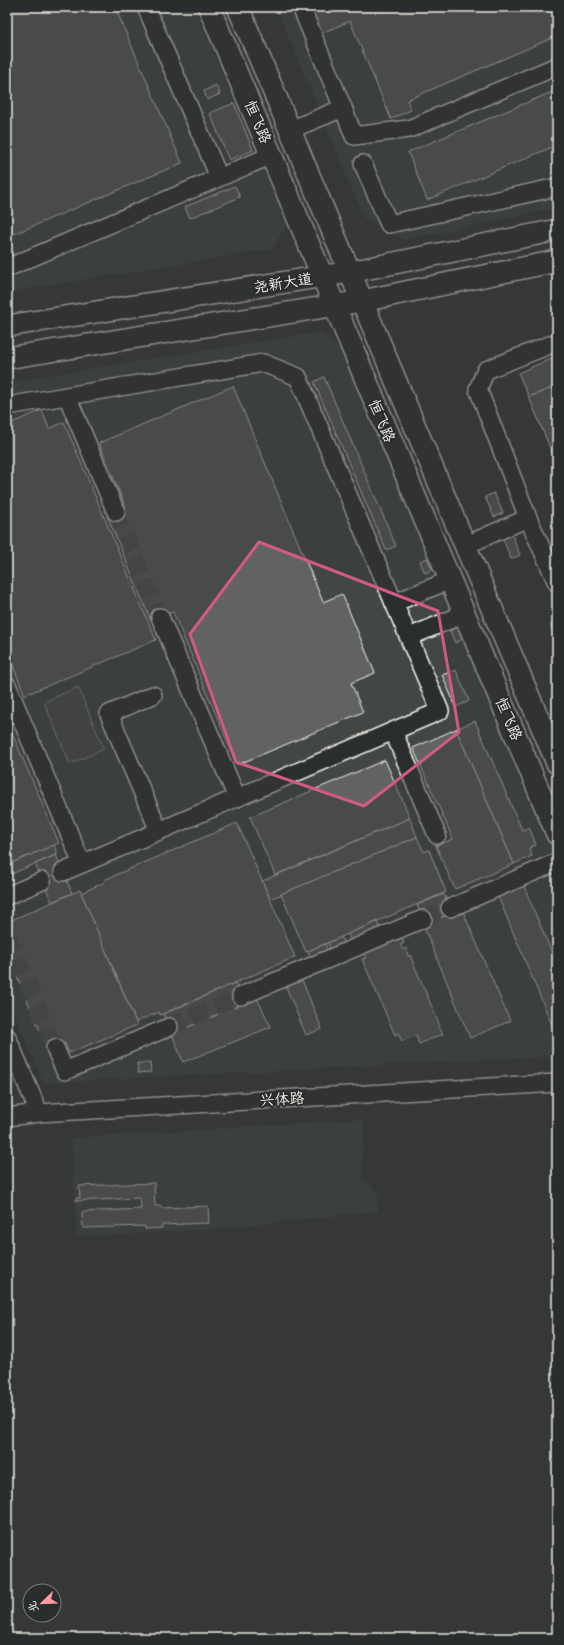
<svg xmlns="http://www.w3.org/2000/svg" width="564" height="1645" font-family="Sriracha,'LXGW WenKai TC',sans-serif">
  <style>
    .built { fill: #434645 }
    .green { fill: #4e514f; stroke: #a1a19c }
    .building { fill: #616362; stroke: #f4f1e8 }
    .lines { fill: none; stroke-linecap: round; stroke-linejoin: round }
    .minor-tunnel { stroke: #525553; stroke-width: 17; stroke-dasharray: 17 8; stroke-linecap: butt }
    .minor-casing { stroke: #f4f1e8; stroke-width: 20 }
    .major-casing { stroke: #f4f1e8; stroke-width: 24 }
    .minor { stroke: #2a2d2e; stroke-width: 17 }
    .major { stroke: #2a2d2e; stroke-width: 21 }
    .marked { fill: none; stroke: #d15985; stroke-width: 3; stroke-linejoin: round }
    .labels { text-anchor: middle; stroke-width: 4; stroke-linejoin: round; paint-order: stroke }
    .street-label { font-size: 15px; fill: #f4f1e8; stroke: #2a2d2e }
  </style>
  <rect width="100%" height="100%" fill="#363939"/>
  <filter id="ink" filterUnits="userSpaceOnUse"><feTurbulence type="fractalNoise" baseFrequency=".025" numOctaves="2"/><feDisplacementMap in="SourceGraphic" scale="8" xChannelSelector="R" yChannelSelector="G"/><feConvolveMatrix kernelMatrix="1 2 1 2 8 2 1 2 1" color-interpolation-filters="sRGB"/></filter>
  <g filter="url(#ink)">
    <!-- built -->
    <g class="built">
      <polygon points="7,7 194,7 287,224 272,249 7,292"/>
      <polygon points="276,7 557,7 557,208 404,240 364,218"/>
      <polygon points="321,332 343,350 557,853 557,1056 43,1083 7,995 7,382"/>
      <polygon points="364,1119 362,1176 378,1193 378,1211 216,1229 77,1237 71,1138"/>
    </g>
    <!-- green -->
    <polygon class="green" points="78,687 104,749 70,764 44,702"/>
    <!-- building -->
    <g class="building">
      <polygon points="7,7 115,7 182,163 7,237"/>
      <polygon points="311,7 554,7 557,15 557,36 407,100 411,110 391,119 350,21 322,33"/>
      <polygon points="216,85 220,94 207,100 204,91"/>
      <polygon points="557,90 557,145 427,200 408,152"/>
      <polygon points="234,103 253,150 229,160 210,113"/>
      <polygon points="235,186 240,197 190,218 185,207"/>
      <polygon points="557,356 557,386 529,397 518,373"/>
      <polygon points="324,377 396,546 386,550 314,382"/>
      <polygon points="233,386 323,602 342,594 375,673 351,683 363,712 237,765 173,612 151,621 107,516 126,508 99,443"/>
      <polygon points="557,386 557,465 529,397"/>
      <polygon points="42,410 49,429 64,422 156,640 25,695 7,652 7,425"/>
      <polygon points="494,493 503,513 494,517 485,497"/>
      <polygon points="512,535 520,555 511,559 503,539"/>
      <polygon points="427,558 432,570 425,573 420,561"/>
      <polygon points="557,622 557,641 550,625"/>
      <polygon points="457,627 463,639 455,643 450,631"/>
      <polygon points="456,670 469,701 456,707 442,675"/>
      <polygon points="7,721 59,843 7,865"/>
      <polygon points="475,721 522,830 529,827 536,845 529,848 532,856 514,864 456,729"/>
      <polygon points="456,729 514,864 455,889 436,846 453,839 413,748"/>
      <polygon points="385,760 410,818 275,875 250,817"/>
      <polygon points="410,818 417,837 270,899 262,881"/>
      <polygon points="237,823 295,957 160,1015 159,1012 136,1022 81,893 105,882 104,880"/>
      <polygon points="417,837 424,852 429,850 446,892 306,952 281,894"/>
      <polygon points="54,845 58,854 9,875 7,865"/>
      <polygon points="56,855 72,893 52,902 35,864"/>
      <polygon points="523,884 557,965 557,1031 555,1032 497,894"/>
      <polygon points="80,890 137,1025 69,1053 65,1043 48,1050 7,952 7,922"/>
      <polygon points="444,894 452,913 425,924 417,905"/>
      <polygon points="462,909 510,1021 470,1038 423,925"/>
      <polygon points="377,922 380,928 351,941 348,934"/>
      <polygon points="401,936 404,943 400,945 403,950 406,948 408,956 410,955 440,1026 438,1027 443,1034 419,1044 416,1035 402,1041 398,1033 395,1035 362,959 366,958 363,951"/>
      <polygon points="341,937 344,944 331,950 328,943"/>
      <polygon points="325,944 329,953 311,960 308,951"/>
      <polygon points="302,980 322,1029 306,1035 286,987"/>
      <polygon points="235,983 244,1003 172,1034 163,1014"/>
      <polygon points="257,998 271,1027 183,1062 172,1034"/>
      <polygon points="137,1063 150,1063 151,1072 138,1073"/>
      <polygon points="154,1183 155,1206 161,1206 161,1208 208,1206 209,1223 162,1225 162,1228 145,1229 145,1226 83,1228 82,1212 141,1209 140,1198 76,1201 76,1198 80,1198 79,1186"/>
    </g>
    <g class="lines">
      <!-- minor-tunnel -->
      <g class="minor-tunnel">
        <polyline points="116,512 160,617"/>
        <polyline points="423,919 450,908"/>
        <polyline points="7,935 55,1048"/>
        <polyline points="169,1027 241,996"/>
      </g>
      <!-- minor casing -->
      <g class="minor-casing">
        <g id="minor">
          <polyline points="146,7 219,177"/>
          <polyline points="301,7 343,108"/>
          <polyline points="290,130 343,108 354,136 409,129 557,66"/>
          <polyline points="363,164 389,224 557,187"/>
          <polyline points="7,268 272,155"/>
          <polyline points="557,342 486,370 478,389 528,518 557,583"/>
          <polyline points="67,396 116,512"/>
          <polyline points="7,406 263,363 298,377 394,603 450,580"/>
          <polyline points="464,546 528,518"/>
          <polyline points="160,617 237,798"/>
          <polyline points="409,637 464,614"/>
          <polyline points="7,685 82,864"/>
          <polyline points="153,695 109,714 159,831"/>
          <polyline points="393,731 437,835"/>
          <polyline points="63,872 440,711 394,603"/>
          <polyline points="7,896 42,881"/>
          <polyline points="450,908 557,862"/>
          <polyline points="241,996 423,919"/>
          <polyline points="7,1037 39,1113"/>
          <polyline points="55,1048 65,1071 169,1027"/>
          <polyline points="7,1117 39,1113 557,1083"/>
        </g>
      </g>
      <!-- major casing -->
      <g class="major-casing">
        <g id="major">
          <polyline points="209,7 557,834"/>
          <polyline points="238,7 557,763"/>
          <polyline points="7,326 350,272 557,230"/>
          <polyline points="7,358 362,301 557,261"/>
        </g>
      </g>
      <!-- minor -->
      <use href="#minor" class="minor"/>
      <!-- major -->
      <use href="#major" class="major"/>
    </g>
  </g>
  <!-- marked area -->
  <path d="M0 0H564V1645H0ZM259 542 438 611 459 732 364 806 236 762 190 634Z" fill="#363939" fill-opacity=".55" fill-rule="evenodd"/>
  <path class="marked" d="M259 542 438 611 459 732 364 806 236 762 190 634Z"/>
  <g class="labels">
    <!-- street labels -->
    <g class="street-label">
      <text transform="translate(258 122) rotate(67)" y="5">恒飞路</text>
      <text transform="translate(283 283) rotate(-9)" y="5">尧新大道</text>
      <text transform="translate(382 421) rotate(67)" y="5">恒飞路</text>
      <text transform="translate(509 719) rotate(67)" y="5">恒飞路</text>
      <text transform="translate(282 1099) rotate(-3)" y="5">兴体路</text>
    </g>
  </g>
  <!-- margin -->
  <rect width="564" height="1645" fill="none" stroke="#2a2d2e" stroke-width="24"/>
  <rect x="12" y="12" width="540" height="1621" fill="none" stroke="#f4f1e8" stroke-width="1.5" filter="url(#ink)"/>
  <!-- north arrow -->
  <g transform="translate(42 1603) rotate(247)"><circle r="19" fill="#2a2d2e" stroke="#7b7b78"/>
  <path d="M0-3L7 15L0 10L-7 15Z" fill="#ff9aa2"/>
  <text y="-6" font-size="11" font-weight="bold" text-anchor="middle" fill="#f4f1e8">北</text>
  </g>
</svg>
